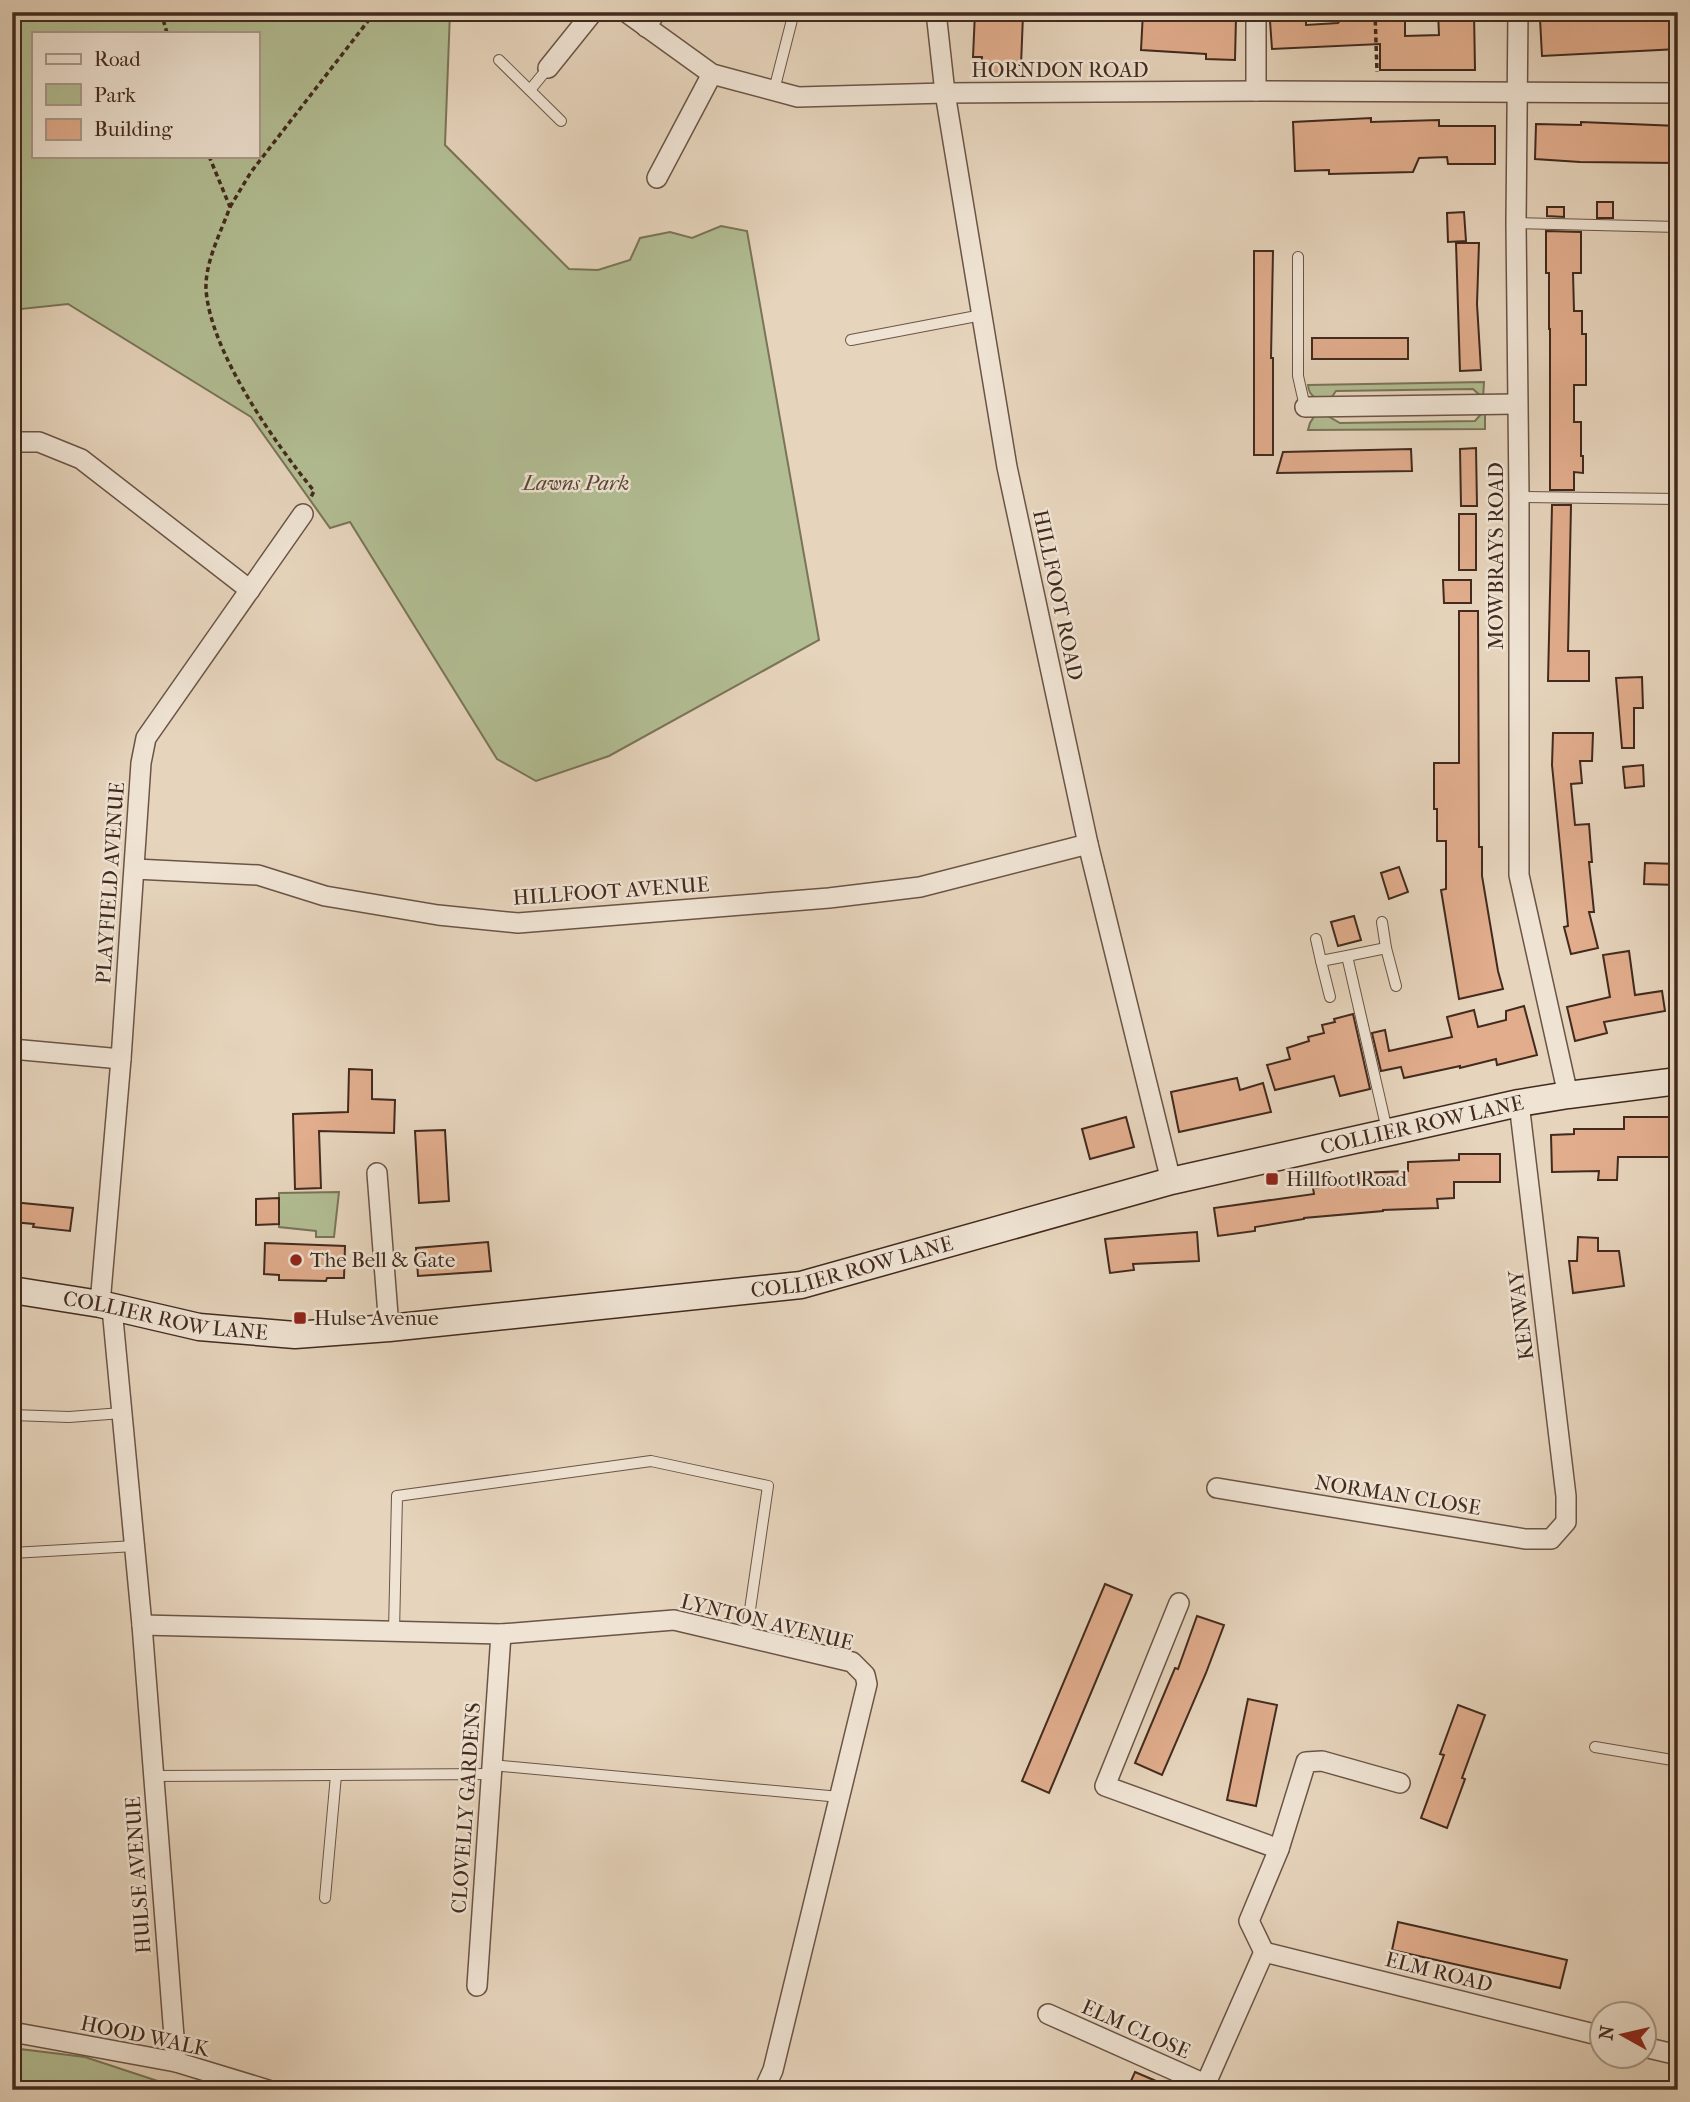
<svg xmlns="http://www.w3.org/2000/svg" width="1690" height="2102" font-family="'IM FELL French Canon',serif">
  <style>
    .green { fill: #b2bd93; stroke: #7a7458; stroke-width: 2; fill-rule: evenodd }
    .building { fill: #e1ad8d; stroke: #422a1e; stroke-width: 2 }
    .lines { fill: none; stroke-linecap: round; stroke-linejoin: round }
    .service-casing { stroke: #6b5446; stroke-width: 12 }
    .minor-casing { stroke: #6b5446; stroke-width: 22 }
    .secondary-casing { stroke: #422a1e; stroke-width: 29 }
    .path { stroke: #422a1e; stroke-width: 3.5; stroke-dasharray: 5 3.5; stroke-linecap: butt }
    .service { stroke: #efe3d3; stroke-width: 10 }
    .minor { stroke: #efe3d3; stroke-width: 19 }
    .secondary { stroke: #efe3d3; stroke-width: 26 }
    .poi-dot { fill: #8f2418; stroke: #efe3d3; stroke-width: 2.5 }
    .labels { text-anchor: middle; stroke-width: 5; stroke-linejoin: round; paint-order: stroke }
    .street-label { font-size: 21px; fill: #422a1e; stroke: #efe3d3 }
    .park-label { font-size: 21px; font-style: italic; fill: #584735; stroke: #efe3d3 }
    .poi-label { font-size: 21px; fill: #422a1e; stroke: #efe3d3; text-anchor: start }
  </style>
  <rect width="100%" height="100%" fill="#e6d4bc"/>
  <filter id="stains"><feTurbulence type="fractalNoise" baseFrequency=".00286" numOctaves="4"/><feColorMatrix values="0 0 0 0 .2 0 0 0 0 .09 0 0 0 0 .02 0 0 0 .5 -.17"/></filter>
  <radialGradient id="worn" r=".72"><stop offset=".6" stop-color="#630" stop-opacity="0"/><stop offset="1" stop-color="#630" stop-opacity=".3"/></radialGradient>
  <!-- green -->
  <g class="green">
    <path d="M107 12H450L445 145 569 269 598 270 630 260 640 238 670 232 692 238 721 226 747 231 819 640 609 756 536 781 497 759 350 522 330 528 251 417 68 304 12 310V15L102 18ZM257 33V156H33V33Z"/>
    <path d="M1484 382 1483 398 1473 389 1336 391 1329 401C1318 399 1309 398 1308 385Z"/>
    <polygon points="1482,413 1485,414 1485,429 1308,430 1310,423 1315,415 1326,415 1340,423 1475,421"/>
    <polygon points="339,1192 334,1237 316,1237 316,1231 279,1227 279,1193"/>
    <polygon points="12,2048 85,2057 185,2090 12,2090"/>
  </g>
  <!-- building -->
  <g class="building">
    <polygon points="975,12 1004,12 1003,14 1023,15 1021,65 1007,65 1007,76 981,75 982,57 973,57"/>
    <polygon points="1143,12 1206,15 1206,12 1229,12 1229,17 1236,17 1235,60 1206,59 1206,54 1141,50"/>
    <polygon points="1381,12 1405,12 1405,36 1439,35 1438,12 1474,12 1475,70 1380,70 1380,44 1272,49 1270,21 1306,19 1306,25 1338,23 1341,19 1381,18"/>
    <polygon points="1678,13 1678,49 1542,56 1540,19"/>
    <polygon points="1371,118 1371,122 1439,120 1439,126 1495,126 1495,164 1448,164 1447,157 1419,158 1413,172 1329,174 1329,170 1295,171 1293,122"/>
    <polygon points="1581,122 1678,126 1678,163 1580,162 1535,159 1536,124 1581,125"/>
    <rect x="1597" y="202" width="16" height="16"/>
    <polygon points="1547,207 1564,207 1564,217 1547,216"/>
    <polygon points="1464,212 1466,241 1448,242 1447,213"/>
    <polygon points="1546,231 1581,232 1581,273 1573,273 1574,311 1582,311 1582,334 1586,334 1586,385 1574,385 1574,422 1581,422 1581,456 1583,456 1583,473 1574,472 1574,490 1550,490 1550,329 1549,329 1549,273 1546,273"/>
    <polygon points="1456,243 1479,243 1477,304 1481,370 1460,371"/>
    <polygon points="1254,251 1273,251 1271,358 1273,358 1273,455 1254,455"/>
    <rect x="1312" y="338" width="96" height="21"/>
    <polygon points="1476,448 1477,506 1461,506 1460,449"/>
    <polygon points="1411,449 1412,471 1277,473 1283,452"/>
    <polygon points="1552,505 1571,505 1568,651 1589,651 1589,681 1548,681"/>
    <rect x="1459" y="514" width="17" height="56"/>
    <polygon points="1443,580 1471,580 1471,603 1444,603"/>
    <polygon points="1459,611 1478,611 1479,847 1482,847 1482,876 1498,971 1503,989 1459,999 1441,890 1446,889 1446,841 1437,841 1437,809 1434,809 1434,763 1459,763"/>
    <polygon points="1642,677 1643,708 1634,708 1634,748 1622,748 1616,678"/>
    <polygon points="1553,733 1593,733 1592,761 1580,761 1582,783 1571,784 1575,825 1589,824 1592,862 1589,862 1594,912 1589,912 1598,948 1571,954 1564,927 1568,926 1552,765"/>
    <polygon points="1643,765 1644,786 1625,788 1623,767"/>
    <polygon points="1645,863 1678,864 1678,885 1644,884"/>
    <polygon points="1399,867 1408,892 1389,899 1381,873"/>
    <polygon points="1354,916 1361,940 1338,946 1331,922"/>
    <polygon points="1629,951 1635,995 1662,991 1665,1011 1604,1022 1607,1033 1575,1041 1567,1007 1610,997 1603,955"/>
    <polygon points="1524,1006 1537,1055 1497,1065 1496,1059 1460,1068 1460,1066 1404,1078 1401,1067 1381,1071 1372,1033 1385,1030 1389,1051 1452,1037 1447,1017 1474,1010 1478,1027 1506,1020 1506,1011"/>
    <polygon points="1353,1014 1370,1089 1340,1096 1334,1076 1275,1090 1267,1065 1290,1059 1287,1048 1309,1041 1308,1037 1324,1033 1322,1025 1335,1022 1334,1019"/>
    <polygon points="349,1069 372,1070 372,1099 395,1100 394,1133 319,1131 321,1188 295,1189 293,1114 348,1112"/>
    <polygon points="1237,1078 1240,1090 1263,1083 1271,1112 1179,1132 1171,1092"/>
    <polygon points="1126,1117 1134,1147 1090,1159 1082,1129"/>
    <polygon points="1624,1117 1678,1117 1678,1157 1618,1157 1617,1180 1598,1180 1599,1171 1552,1172 1551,1135 1574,1134 1574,1129 1624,1129"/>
    <polygon points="445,1130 449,1201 419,1203 415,1131"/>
    <polygon points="1459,1154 1500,1154 1500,1182 1454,1182 1454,1198 1437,1199 1438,1208 1383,1210 1383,1211 1304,1218 1304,1219 1255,1227 1255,1231 1218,1236 1214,1208 1314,1194 1313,1188 1359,1184 1358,1173 1408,1171 1408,1162 1459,1160"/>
    <polygon points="279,1198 279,1224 256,1225 256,1199"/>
    <polygon points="12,1202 73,1208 70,1231 33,1227 34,1224 12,1222"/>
    <polygon points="1197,1232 1199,1261 1133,1264 1134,1270 1110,1273 1105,1239"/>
    <polygon points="1578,1237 1598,1238 1598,1251 1619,1251 1624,1286 1573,1293 1569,1261 1577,1261"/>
    <polygon points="488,1242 491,1271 418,1276 416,1248"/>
    <polygon points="265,1243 345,1246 344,1278 327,1278 326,1281 279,1280 279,1275 264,1274"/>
    <polygon points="1105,1584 1132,1595 1049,1793 1022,1781"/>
    <polygon points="1197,1616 1224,1625 1206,1673 1162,1775 1135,1763 1175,1668 1178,1669"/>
    <polygon points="1248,1699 1277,1705 1256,1806 1227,1800"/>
    <polygon points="1458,1705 1485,1715 1462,1778 1465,1779 1447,1828 1421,1818 1444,1755 1440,1754"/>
    <polygon points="1398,1922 1567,1960 1560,1988 1392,1950"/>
    <polygon points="1135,2072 1177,2090 1127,2090"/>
  </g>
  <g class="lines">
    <!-- service casing -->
    <g class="service-casing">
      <g id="service">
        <polyline points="499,60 561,121"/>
        <polyline points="530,90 548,68"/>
        <polyline points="774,90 794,12"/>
        <polyline points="1516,223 1678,227"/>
        <polyline points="1298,257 1298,376 1305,407"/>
        <polyline points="851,340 982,315"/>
        <polyline points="1519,497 1678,499"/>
        <polyline points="1382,922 1386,948"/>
        <polyline points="1316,939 1321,961"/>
        <polyline points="1330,997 1321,961 1347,956"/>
        <polyline points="1387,1130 1347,956 1386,948 1396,986"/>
        <polyline points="12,1415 69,1417 122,1413"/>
        <polyline points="12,1553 135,1546"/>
        <polyline points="394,1632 397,1496 651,1461 768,1486 746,1637"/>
        <polyline points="1595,1747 1678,1761"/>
        <polyline points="492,1765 840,1797"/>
        <polyline points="153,1776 491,1774"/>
        <polyline points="325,1898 336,1775"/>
      </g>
    </g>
    <!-- minor casing -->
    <g class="minor-casing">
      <g id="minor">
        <polyline points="626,12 712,74 798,97 945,93 1256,91 1678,93"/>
        <polyline points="936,12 945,93 1007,467 1088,844 1171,1181"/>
        <polyline points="1518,12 1516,223 1519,497 1519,875 1568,1095"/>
        <polyline points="646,27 656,12"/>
        <polyline points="548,68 593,12"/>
        <polyline points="1256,91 1256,12"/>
        <polyline points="657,178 712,74"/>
        <polyline points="1305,407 1517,404"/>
        <polyline points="12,442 39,442 81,459 250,590"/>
        <polyline points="135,869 258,875 325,896 438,915 518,923 829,898 920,887 1088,844"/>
        <polyline points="12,1049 121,1059"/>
        <polyline points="377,1173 389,1328"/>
        <polyline points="100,1304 121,1059 141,763 146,738 303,514"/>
        <polyline points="112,1308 142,1625 176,2062"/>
        <polyline points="1217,1488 1525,1539 1551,1539 1566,1522 1566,1496 1519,1103"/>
        <polyline points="1179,1603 1105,1786 1279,1849"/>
        <polyline points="142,1625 501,1634 674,1620 852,1662 865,1675 867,1684 773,2070 764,2090"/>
        <polyline points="1264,1952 1602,2036"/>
        <polyline points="1264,1952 1249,1921 1279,1849 1306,1762 1322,1761 1400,1783"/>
        <polyline points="477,1986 501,1634"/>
        <polyline points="1048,2014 1205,2084"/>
        <polyline points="12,2032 176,2062 268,2090"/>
        <polyline points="1644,2047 1678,2055"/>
        <polyline points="1203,2090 1264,1952"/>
      </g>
    </g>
    <!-- secondary casing -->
    <g class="secondary-casing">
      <g id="secondary">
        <path id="s1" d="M12 1290 100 1304 199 1327 295 1335 389 1328 801 1285 1171 1181 1519 1103 1568 1095 1678 1081"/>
      </g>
    </g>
    <!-- path -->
    <g class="path">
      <polyline points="161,12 167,33"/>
      <polyline points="1375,12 1377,72"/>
      <path d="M209 156 230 207C221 232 205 262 206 289 210 352 275 443 314 491L311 497"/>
      <polyline points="230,207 251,172 375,12"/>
    </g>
    <!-- service -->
    <use href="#service" class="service"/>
    <!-- minor -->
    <use href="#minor" class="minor"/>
    <!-- secondary -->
    <use href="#secondary" class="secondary"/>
  </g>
  <!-- markers -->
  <g class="poi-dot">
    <rect x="1265" y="1172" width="14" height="14" rx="3.5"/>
    <circle cx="296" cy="1260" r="7"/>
    <rect x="293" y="1311" width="14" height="14" rx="3.5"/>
  </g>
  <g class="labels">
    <!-- street labels -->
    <g class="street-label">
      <text x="1060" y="77">HORNDON ROAD</text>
      <text transform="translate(1496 556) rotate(-90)" y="7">MOWBRAYS ROAD</text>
      <text transform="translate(1058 595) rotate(78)" y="7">HILLFOOT ROAD</text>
      <text transform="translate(110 883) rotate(-86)" y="7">PLAYFIELD AVENUE</text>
      <text transform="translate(611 891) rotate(-4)" y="7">HILLFOOT AVENUE</text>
      <text dy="7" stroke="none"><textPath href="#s1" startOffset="1437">COLLIER ROW LANE</textPath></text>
      <text dy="7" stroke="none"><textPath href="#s1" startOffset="849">COLLIER ROW LANE</textPath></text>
      <text dy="7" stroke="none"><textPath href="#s1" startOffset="156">COLLIER ROW LANE</textPath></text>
      <text transform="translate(1521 1315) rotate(-97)" y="7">KENWAY</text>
      <text transform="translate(1398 1495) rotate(9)" y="7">NORMAN CLOSE</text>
      <text transform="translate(767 1622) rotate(14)" y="7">LYNTON AVENUE</text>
      <text transform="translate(466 1808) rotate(-86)" y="7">CLOVELLY GARDENS</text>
      <text transform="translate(138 1875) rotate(-94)" y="7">HULSE AVENUE</text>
      <text transform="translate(1439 1972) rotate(14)" y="7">ELM ROAD</text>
      <text transform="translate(1136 2029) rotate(24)" y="7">ELM CLOSE</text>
      <text transform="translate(145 2036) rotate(12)" y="7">HOOD WALK</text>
    </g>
    <!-- park labels -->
    <g class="park-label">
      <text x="576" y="490">Lawns Park</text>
    </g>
    <!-- poi labels -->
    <g class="poi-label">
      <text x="1286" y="1186">Hillfoot Road</text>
      <text x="310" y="1267">The Bell &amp; Gate</text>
      <text x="314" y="1325">Hulse Avenue</text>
    </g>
  </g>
  <!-- margin -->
  <rect width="1690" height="2102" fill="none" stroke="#e6d4bc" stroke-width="42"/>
  <rect x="14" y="14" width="1662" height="2074" fill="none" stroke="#422a1e" stroke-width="3.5"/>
  <rect x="21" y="21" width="1648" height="2060" fill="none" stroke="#422a1e" stroke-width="2"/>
  <!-- legend -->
  <rect x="32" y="32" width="228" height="126" fill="#efe3d3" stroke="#aa998b" stroke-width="2"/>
  <rect x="46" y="54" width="35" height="10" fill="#efe3d3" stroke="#aa998b" stroke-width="2"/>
  <text x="94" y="66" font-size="21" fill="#422a1e">Road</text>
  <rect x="46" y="84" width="35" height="21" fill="#b2bd93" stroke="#aa998b" stroke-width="2"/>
  <text x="94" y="102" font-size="21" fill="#422a1e">Park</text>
  <rect x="46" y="119" width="35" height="21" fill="#e1ad8d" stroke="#aa998b" stroke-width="2"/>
  <text x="94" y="136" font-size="21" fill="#422a1e">Building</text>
  <!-- north arrow -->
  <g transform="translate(1623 2035) rotate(278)"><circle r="33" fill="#efe3d3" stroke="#aa998b" stroke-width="2"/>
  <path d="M0-5L12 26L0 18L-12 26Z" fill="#8f2418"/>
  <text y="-10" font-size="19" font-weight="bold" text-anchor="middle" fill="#422a1e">N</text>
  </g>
  <rect width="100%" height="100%" filter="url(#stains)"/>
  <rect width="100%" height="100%" fill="url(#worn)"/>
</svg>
